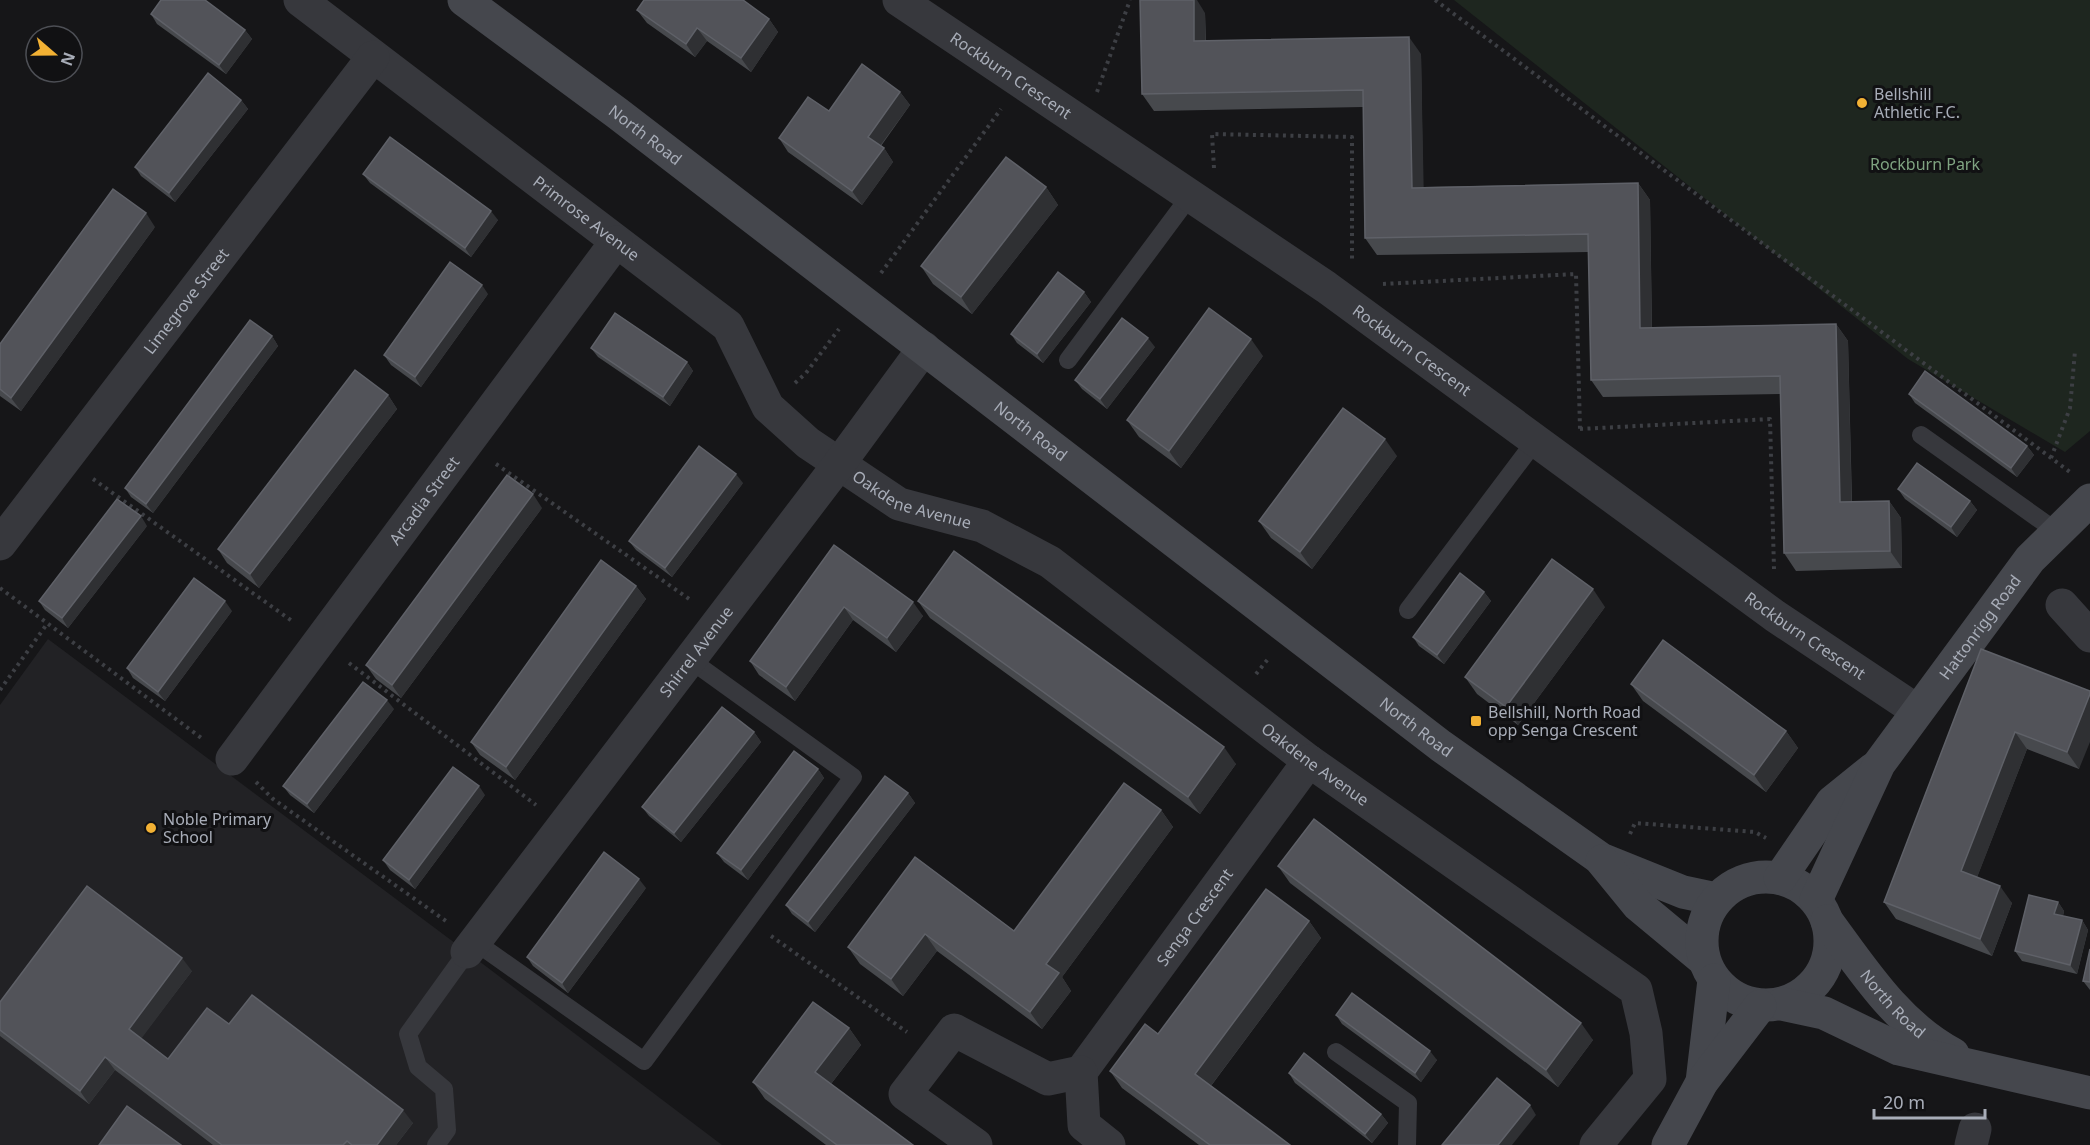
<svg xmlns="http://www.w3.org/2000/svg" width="2090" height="1145" font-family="'Noto Sans',sans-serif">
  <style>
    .built { fill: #222225 }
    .green { fill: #1e261f }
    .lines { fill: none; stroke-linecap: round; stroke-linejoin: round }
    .path { stroke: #3d3f44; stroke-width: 4; stroke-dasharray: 3 4.5; stroke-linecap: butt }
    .lane { stroke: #37383d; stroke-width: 18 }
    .street { stroke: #37383d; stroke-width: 33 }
    .secondary { stroke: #45474d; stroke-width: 33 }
    .wall { fill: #47494d }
    .shaded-wall { fill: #2f3033 }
    .building { fill: #525359; stroke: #5f6168; stroke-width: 1.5 }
    .poi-dot { fill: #f2b134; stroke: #111113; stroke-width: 2 }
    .labels { text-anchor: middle; stroke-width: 6; stroke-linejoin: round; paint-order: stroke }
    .street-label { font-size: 16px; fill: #a8adb8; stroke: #111113 }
    .poi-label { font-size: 16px; fill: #a8adb8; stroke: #111113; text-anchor: start }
    .park-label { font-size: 16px; fill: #7fa381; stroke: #111113 }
  </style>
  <rect width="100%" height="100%" fill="#161618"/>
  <!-- built -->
  <polygon class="built" points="48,639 467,952 722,1145 0,1145 0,705"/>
  <!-- green -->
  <polygon class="green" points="1454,0 2090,0 2090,431 2065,452 1908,359"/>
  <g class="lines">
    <!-- path -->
    <g class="path">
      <polyline points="1435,0 2070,472"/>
      <polyline points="1097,92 1130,0"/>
      <polyline points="1214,168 1212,134 1352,137 1352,262"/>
      <polyline points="881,273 1001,109"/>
      <polyline points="1383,284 1576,274 1580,429"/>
      <polyline points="795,383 806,373 839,329"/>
      <polyline points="1580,429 1770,419 1774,569"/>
      <polyline points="2051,458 2070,408 2075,351"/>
      <polyline points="496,464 692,601"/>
      <polyline points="93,479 292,621"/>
      <polyline points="0,588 204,740"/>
      <polyline points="349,663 536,805"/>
      <polyline points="1256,674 1268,659"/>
      <polyline points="0,690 47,624"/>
      <polyline points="256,782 273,799 446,921"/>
      <polyline points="1630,834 1635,823 1755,832 1766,838"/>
      <polyline points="771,936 907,1032"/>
    </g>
    <!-- lane -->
    <g class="lane">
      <polyline points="1068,360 1190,196"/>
      <polyline points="1921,435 2056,531"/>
      <polyline points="1408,610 1536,440"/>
      <polyline points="474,941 644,1061 853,777 689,659"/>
      <polyline points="1336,1052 1408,1103 1407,1145"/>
      <polyline points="436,1145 447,1130 444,1089 418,1067 408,1034 467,952"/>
    </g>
    <!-- street -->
    <g class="street">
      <path id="s1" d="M300 0 728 326 768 407 808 443 899 504 982 526 1050 562 1309 761 1636 990 1646 1033 1650 1079 1596 1145"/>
      <path id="s2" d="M899 0 1326 287 1775 616 1916 710"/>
      <path id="s3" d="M0 544 373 57"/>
      <polyline points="2062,605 2090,636"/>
      <path id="s4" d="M232 759 616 242"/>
      <path id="s5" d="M467 952 839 464 924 348"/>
      <path id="s6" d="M1081 1072 1309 761"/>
      <polyline points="976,1145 905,1094 954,1030 1048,1079 1081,1072 1084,1125 1109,1145"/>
      <polyline points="1971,1145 1975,1129"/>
    </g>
    <!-- secondary -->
    <g class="secondary">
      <path id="s7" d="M464 0 617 113 1441 746 1601 859 1683 892 1716 899"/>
      <polyline points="1602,861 1638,905 1703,959"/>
      <circle cx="1766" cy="941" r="64"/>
      <polyline points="1780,878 1832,802 1873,769"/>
      <path id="s8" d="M1816 900 1879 764 2030 559 2090 500"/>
      <path id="s9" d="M1827 921C1863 970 1898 1025 1953 1054"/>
      <polyline points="1782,1004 1824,1013 1899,1049 2090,1093"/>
      <polyline points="1702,1082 1714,980"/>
      <polyline points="1668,1145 1702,1082 1760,1006"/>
    </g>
  </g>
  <!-- wall -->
  <g class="wall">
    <polygon points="637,10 769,19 778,32 751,72 707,41 695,57 647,23"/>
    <polygon points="1205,13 1206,41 1421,54 1423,187 1638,183 1650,200 1652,327 1836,324 1848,341 1852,501 1889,501 1901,518 1902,568 1796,571 1784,553 1781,394 1603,397 1591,380 1589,252 1377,255 1365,238 1363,107 1154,111 1142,94"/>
    <polygon points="151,14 245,30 252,39 226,74 157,24"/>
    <polygon points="900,92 910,105 881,146 884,148 893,162 862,205 788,152 779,138 829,111"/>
    <polygon points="241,100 248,109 175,202 141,176 135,167"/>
    <polygon points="363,174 498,220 471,257 370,183"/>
    <polygon points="1046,187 1058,205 972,314 933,284 921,266"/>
    <polygon points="155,227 21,411 0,396 0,344"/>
    <polygon points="1084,292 1091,302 1043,363 1017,343 1011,334"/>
    <polygon points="488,294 421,387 391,365 384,355"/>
    <polygon points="272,336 278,346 153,513 131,497 125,488"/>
    <polygon points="1155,347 1107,409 1082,389 1075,380"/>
    <polygon points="591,348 687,362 693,371 670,406 598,357"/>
    <polygon points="1263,356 1181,468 1139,437 1127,420"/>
    <polygon points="1909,394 2027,446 2034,455 2017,477 1915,403"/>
    <polygon points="388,395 397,409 259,588 227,563 218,549"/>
    <polygon points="1397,456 1312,569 1271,538 1259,521"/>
    <polygon points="743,483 672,577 636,550 629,541"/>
    <polygon points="1898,489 1970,501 1977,510 1957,537 1905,499"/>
    <polygon points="542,508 401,698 376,679 366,665"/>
    <polygon points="147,526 68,628 45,610 39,601"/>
    <polygon points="834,545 923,616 896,652 853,620 795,701 759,675 750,661"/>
    <polygon points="636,586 646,599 515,780 480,755 471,742"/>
    <polygon points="1484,592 1491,601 1444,664 1419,646 1413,637"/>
    <polygon points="918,601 1236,764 1200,814 930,618"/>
    <polygon points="1605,607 1518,725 1477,694 1465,677"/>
    <polygon points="232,611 165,701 133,678 127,668"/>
    <polygon points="1981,649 2090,691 2079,769 2027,749 1977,877 2012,903 1992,956 1896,919 1884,902"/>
    <polygon points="1631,684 1786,731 1798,748 1766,792 1643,701"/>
    <polygon points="394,709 314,813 290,795 283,786"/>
    <polygon points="754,732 761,742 681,842 649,816 642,807"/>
    <polygon points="818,769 824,778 748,880 724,862 717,853"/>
    <polygon points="908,793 915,803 815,932 792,914 786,905"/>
    <polygon points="485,795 415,889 390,870 383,860"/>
    <polygon points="1161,810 1173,827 1062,977 1071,991 1042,1029 937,951 903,996 860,964 848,947 915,857 1014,931"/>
    <polygon points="1278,866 1593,1040 1558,1087 1290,883"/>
    <polygon points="646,888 568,993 533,966 527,957"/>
    <polygon points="2058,902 2064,911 2063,916 2082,920 2088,930 2077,974 2022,961 2015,951"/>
    <polygon points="1309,921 1321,938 1211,1086 1290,1145 1199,1145 1122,1088 1110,1071"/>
    <polygon points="2090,949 2090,990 2083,981"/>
    <polygon points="192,971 141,1038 168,1059 229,1024 413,1123 396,1145 213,1145 115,1070 89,1104 0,1036 0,1002"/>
    <polygon points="1336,1015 1437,1060 1421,1082 1342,1024"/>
    <polygon points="849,1028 861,1045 831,1084 913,1145 826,1145 765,1099 753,1082"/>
    <polygon points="1289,1073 1381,1114 1388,1123 1372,1143 1295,1083"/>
  </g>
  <!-- shaded-wall -->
  <g class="shaded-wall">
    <polygon points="1194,0 1197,0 1205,13 1206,59 1194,41"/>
    <polygon points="769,19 778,32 751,72 741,58"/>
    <polygon points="697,28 707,41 695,57 686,44"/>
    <polygon points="245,30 252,39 226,74 219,65"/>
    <polygon points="1409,37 1421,54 1424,205 1412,188"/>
    <polygon points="900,92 910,105 877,150 868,137"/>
    <polygon points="241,100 248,109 175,202 169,193"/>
    <polygon points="884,148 893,162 862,205 852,191"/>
    <polygon points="1638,183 1650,200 1652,345 1640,328"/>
    <polygon points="1046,187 1058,205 972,314 961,297"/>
    <polygon points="491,211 498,220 471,257 465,248"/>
    <polygon points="146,213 155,227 21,411 11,398"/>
    <polygon points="482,285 488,294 421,387 415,377"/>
    <polygon points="1084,292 1091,302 1043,363 1037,354"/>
    <polygon points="1836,324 1848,341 1852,519 1840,502"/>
    <polygon points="272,336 278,346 153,513 146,504"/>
    <polygon points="1148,338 1155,347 1107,409 1100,399"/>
    <polygon points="1251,339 1263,356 1181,468 1169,451"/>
    <polygon points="687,362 693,371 670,406 663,397"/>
    <polygon points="388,395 397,409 259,588 250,574"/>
    <polygon points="1385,439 1397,456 1312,569 1300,552"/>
    <polygon points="2027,446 2034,455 2017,477 2011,468"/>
    <polygon points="736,474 743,483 672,577 665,568"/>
    <polygon points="533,494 542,508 401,698 392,685"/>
    <polygon points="1889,501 1901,518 1902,568 1890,551"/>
    <polygon points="1970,501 1977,510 1957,537 1951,527"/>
    <polygon points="141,516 147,526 68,628 62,618"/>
    <polygon points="636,586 646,599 515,780 506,767"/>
    <polygon points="1593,589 1605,607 1518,725 1506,707"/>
    <polygon points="1484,592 1491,601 1444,664 1437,655"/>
    <polygon points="225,601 232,611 165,701 158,692"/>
    <polygon points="913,602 923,616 896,652 887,638"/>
    <polygon points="844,607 853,620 795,701 786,687"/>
    <polygon points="2090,694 2090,742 2079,769 2067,752"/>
    <polygon points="387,700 394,709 314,813 307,804"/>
    <polygon points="1786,731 1798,748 1766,792 1754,775"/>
    <polygon points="754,732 761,742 681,842 674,833"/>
    <polygon points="2015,732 2027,749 1973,888 1961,871"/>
    <polygon points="1224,747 1236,764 1200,814 1188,797"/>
    <polygon points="818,769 824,778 748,880 741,870"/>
    <polygon points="479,786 485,795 415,889 409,880"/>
    <polygon points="908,793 915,803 815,932 808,922"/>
    <polygon points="1161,810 1173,827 1062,977 1071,991 1042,1029 1030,1012 1046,964"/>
    <polygon points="639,879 646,888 568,993 562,983"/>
    <polygon points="2000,886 2012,903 1992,956 1980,939"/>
    <polygon points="2058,902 2064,911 2061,923 2054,914"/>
    <polygon points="2082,920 2088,930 2077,974 2070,965"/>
    <polygon points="1309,921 1321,938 1207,1091 1195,1074"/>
    <polygon points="925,934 937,951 903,996 891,979"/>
    <polygon points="182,958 192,971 138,1043 129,1029"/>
    <polygon points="1581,1023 1593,1040 1558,1087 1546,1070"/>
    <polygon points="849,1028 861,1045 827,1089 815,1072"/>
    <polygon points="1430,1051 1437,1060 1421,1082 1415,1073"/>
    <polygon points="105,1057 115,1070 89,1104 80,1091"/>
    <polygon points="1530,1105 1536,1115 1512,1145 1498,1145"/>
    <polygon points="403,1110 413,1123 396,1145 377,1145"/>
    <polygon points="1381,1114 1388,1123 1372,1143 1365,1134"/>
  </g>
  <!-- building -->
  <g class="building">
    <polygon points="161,0 205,0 245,30 219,65 151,14"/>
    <polygon points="644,0 743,0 769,19 741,58 697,28 686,44 637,10"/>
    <polygon points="1140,0 1194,0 1194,41 1409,37 1412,188 1638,183 1640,328 1836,324 1840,502 1889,501 1890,551 1784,553 1780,376 1591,380 1588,234 1365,238 1363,90 1142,94"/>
    <polygon points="862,64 900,92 868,137 884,148 852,191 779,138 808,97 829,111"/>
    <polygon points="208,73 241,100 169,193 135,167"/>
    <polygon points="390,137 491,211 465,248 363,174"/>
    <polygon points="1006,157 1046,187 961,297 921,266"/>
    <polygon points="113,189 146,213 11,398 0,389 0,344"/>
    <polygon points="450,262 482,285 415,377 384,355"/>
    <polygon points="1058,272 1084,292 1037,354 1011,334"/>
    <polygon points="1209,308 1251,339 1169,451 1127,420"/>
    <polygon points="615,313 687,362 663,397 591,348"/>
    <polygon points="1122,318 1148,338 1100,399 1075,380"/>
    <polygon points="250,320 272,336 146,504 125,488"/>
    <polygon points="355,370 388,395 250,574 218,549"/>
    <polygon points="1925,371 2027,446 2011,468 1909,394"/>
    <polygon points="1343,408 1385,439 1300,552 1259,521"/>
    <polygon points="699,446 736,474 665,568 629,541"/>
    <polygon points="1917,463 1970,501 1951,527 1898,489"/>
    <polygon points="507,475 533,494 392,685 366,665"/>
    <polygon points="117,499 141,516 62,618 39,601"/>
    <polygon points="834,545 913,602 887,638 844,607 786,687 750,661"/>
    <polygon points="954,551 1224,747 1188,797 918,601"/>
    <polygon points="1552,559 1593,589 1506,707 1465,677"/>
    <polygon points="601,560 636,586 506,767 471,742"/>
    <polygon points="1460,573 1484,592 1437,655 1413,637"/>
    <polygon points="194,578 225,601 158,692 127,668"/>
    <polygon points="1663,640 1786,731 1754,775 1631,684"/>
    <polygon points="1981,649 2090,691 2090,694 2067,752 2015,732 1961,871 2000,886 1980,939 1884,902"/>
    <polygon points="363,682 387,700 307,804 283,786"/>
    <polygon points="722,707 754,732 674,833 642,807"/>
    <polygon points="794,751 818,769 741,870 717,853"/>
    <polygon points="453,767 479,786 409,880 383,860"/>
    <polygon points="885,776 908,793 808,922 786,905"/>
    <polygon points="1124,783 1161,810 1046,964 1059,973 1030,1012 925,934 891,979 848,947 915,857 1014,931"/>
    <polygon points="1314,819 1581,1023 1546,1070 1278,866"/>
    <polygon points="604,852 639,879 562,983 527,957"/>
    <polygon points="87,886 182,958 129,1029 168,1059 207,1008 229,1024 252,995 403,1110 377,1145 352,1145 347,1141 343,1145 222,1145 105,1057 80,1091 0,1030 0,1002"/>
    <polygon points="1266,889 1309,921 1195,1074 1290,1145 1210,1145 1110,1071 1145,1024 1158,1034"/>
    <polygon points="2029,895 2058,902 2054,914 2082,920 2070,965 2015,951"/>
    <polygon points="2090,949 2090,982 2083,981"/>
    <polygon points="1352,993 1430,1051 1415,1073 1336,1015"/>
    <polygon points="813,1002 849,1028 815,1072 913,1145 837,1145 753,1082"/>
    <polygon points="1304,1053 1381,1114 1365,1134 1289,1073"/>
    <polygon points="1497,1078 1530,1105 1498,1145 1442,1145"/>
    <polygon points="127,1106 181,1145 99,1145"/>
  </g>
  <!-- markers -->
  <g class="poi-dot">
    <circle cx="1862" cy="103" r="6"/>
    <rect x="1470" y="715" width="12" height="12" rx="3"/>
    <circle cx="151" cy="828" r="6"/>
  </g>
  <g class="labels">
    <!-- street labels -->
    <g class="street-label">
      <text dy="6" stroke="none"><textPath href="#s2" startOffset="135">Rockburn Crescent</textPath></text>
      <text dy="6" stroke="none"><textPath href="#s7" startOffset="226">North Road</textPath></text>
      <text dy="6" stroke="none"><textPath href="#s1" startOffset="360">Primrose Avenue</textPath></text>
      <text dy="6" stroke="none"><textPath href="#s3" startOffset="306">Limegrove Street</textPath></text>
      <text dy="6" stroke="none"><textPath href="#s2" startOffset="621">Rockburn Crescent</textPath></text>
      <text dy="6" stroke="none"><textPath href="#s7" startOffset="712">North Road</textPath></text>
      <text dy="6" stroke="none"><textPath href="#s1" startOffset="802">Oakdene Avenue</textPath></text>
      <text dy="6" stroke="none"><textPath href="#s4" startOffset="322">Arcadia Street</textPath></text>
      <text dy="6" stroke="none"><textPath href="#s8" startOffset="320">Hattonrigg Road</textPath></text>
      <text dy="6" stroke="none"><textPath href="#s2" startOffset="1107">Rockburn Crescent</textPath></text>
      <text dy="6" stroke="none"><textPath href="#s5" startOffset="378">Shirrel Avenue</textPath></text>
      <text dy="6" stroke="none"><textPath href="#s7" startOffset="1198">North Road</textPath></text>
      <text dy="6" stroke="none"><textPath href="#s1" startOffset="1288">Oakdene Avenue</textPath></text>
      <text dy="6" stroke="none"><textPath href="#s6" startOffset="192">Senga Crescent</textPath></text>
      <text dy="6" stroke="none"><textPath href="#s9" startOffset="106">North Road</textPath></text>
    </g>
    <!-- poi labels -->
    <g class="poi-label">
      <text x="1874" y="100">Bellshill<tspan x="1874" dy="18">Athletic F.C.</tspan></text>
      <text x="1488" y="718">Bellshill, North Road<tspan x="1488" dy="18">opp Senga Crescent</tspan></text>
      <text x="163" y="825">Noble Primary<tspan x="163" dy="18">School</tspan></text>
    </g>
    <!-- park labels -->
    <g class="park-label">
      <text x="1925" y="170">Rockburn Park</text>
    </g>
  </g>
  <!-- north arrow -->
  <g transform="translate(54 54) rotate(110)"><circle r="28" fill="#111113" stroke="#4d4f55" stroke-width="1.5"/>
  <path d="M0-4.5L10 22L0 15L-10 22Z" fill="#f2b134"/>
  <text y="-9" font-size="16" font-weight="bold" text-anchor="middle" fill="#a8adb8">N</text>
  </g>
  <!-- scale -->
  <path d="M1874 1109v9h111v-9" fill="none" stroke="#a8adb8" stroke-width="3"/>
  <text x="1883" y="1109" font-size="18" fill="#a8adb8" stroke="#111113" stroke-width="4.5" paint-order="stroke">20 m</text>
</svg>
